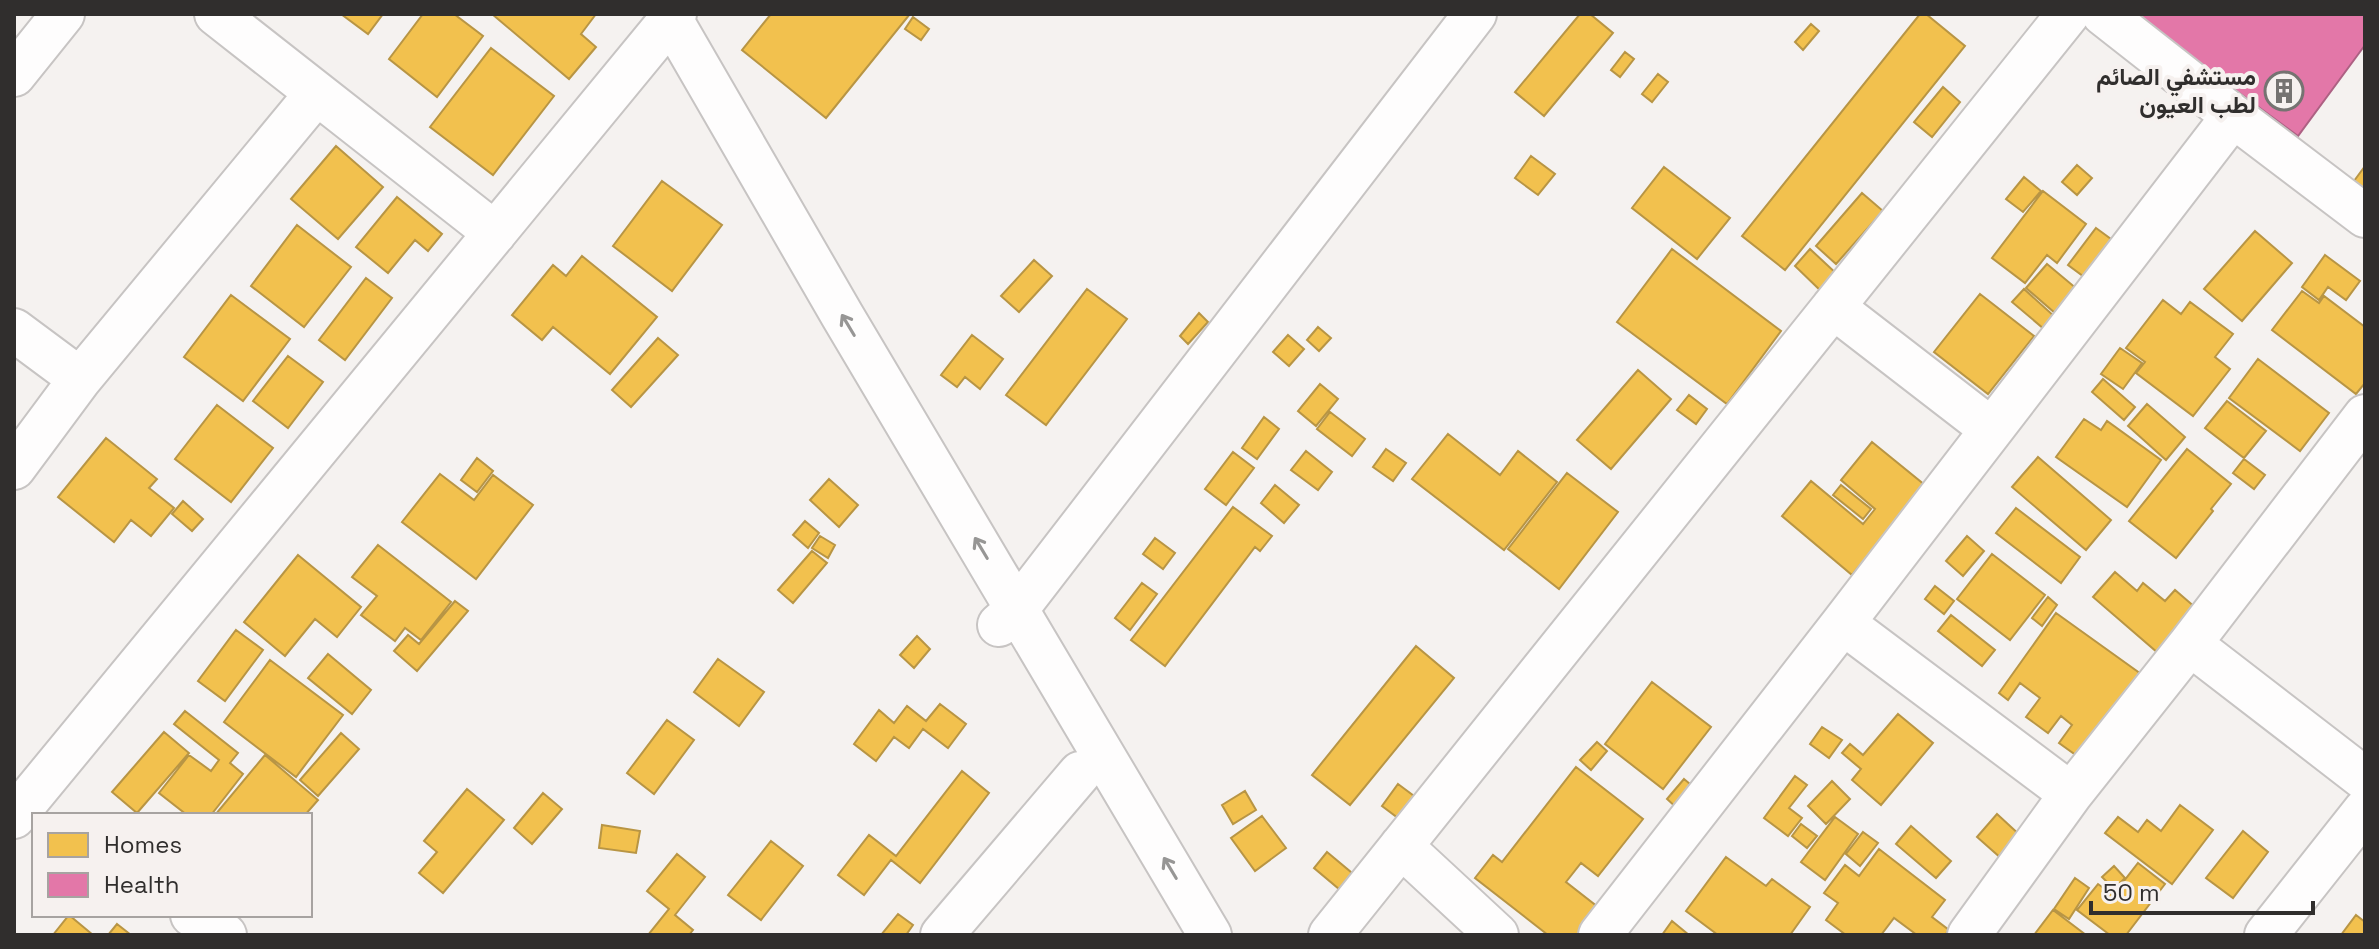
<svg xmlns="http://www.w3.org/2000/svg" width="2379" height="949" viewBox="0 0 2379 949" font-family="'Space Grotesk',Vazirmatn,sans-serif">
<style>
.homes{fill:#f2c14e;stroke:#b89544;stroke-width:2}
.health{fill:#e377a8;stroke:#ad6183;stroke-width:2}
.lines{fill:none;stroke-linecap:round;stroke-linejoin:round}
.minor-casing{stroke:#c7c4c3;stroke-width:46}
.minor{stroke:#fefdfd;stroke-width:42}
.oneway{stroke:#979695}
.labels{text-anchor:middle;stroke-width:8;stroke-linejoin:round;paint-order:stroke}
.poi-label{font-size:24px;font-weight:bold;fill:#302e2d;stroke:#f6f1ef;text-anchor:end}
</style>
<rect width="100%" height="100%" fill="#f5f2f0"/>
<path class="homes" d="M341,14H383L368,34Z
M423,14H454L483,36L437,97L389,59Z
M492,14H596L581,34L596,47L569,79Z
M771,14H910L826,118L742,50Z
M1580,14H1590L1613,33L1544,116L1515,92Z
M1920,14H1926L1965,46L1785,270L1742,236Z
M913,17L929,29L921,40L905,29Z
M1811,24L1819,31L1803,50L1795,42Z
M491,48L554,96L493,175L430,127Z
M1625,52L1634,59L1620,77L1611,70Z
M1658,74L1668,82L1652,102L1642,94Z
M1943,87L1960,102L1932,137L1914,122Z
M336,146L383,187L338,239L291,199Z
M1531,156L1555,174L1538,195L1515,178Z
M2077,165L2092,178L2077,195L2062,182Z
M2365,166V190L2354,181Z
M1664,167L1730,218L1697,259L1632,208Z
M2024,177L2041,191L2023,212L2006,199Z
M662,181L722,225L672,291L613,246Z
M2043,191L2086,224L2057,263L2047,255L2025,283L1992,258Z
M1862,193L1883,211L1836,264L1816,246Z
M397,197L442,234L428,251L415,240L388,273L356,247Z
M297,225L351,267L304,327L251,286Z
M2096,228L2115,242L2087,279L2068,265Z
M2255,231L2292,263L2242,321L2204,289Z
M1672,249L1781,331L1727,404L1617,322Z
M1810,249L1839,276L1823,293L1795,266Z
M2325,255L2360,281L2346,300L2328,287L2319,300L2302,287Z
M582,256L657,317L610,374L553,327L542,340L512,315L553,265L566,276Z
M1034,260L1052,276L1019,312L1001,296Z
M2047,264L2077,289L2055,313L2026,288Z
M366,278L392,298L345,360L319,340Z
M1087,289L1127,319L1046,425L1006,395Z
M2024,289L2055,317L2044,329L2012,302Z
M2302,291L2319,303L2324,296L2365,327V383L2356,394L2272,330Z
M1980,294L2034,336L1988,394L1934,352Z
M231,295L290,339L243,401L184,357Z
M2163,300L2181,314L2190,302L2233,334L2215,357L2230,369L2193,416L2136,373L2145,362L2126,348Z
M1199,313L1208,322L1188,344L1180,336Z
M1318,327L1331,338L1319,351L1307,340Z
M972,335L1003,359L980,389L965,377L957,387L941,375Z
M1288,335L1304,349L1289,366L1273,352Z
M658,338L678,355L631,407L612,390Z
M2120,348L2142,363L2123,389L2101,374Z
M288,356L323,382L288,428L253,401Z
M2258,359L2329,413L2300,451L2229,398Z
M1638,370L1671,399L1611,469L1577,440Z
M2103,379L2135,407L2124,420L2092,392Z
M1320,384L1338,399L1316,426L1298,411Z
M1689,395L1707,409L1696,424L1677,410Z
M2227,401L2266,431L2244,458L2205,428Z
M2147,404L2185,437L2166,460L2128,426Z
M217,405L273,448L231,502L175,459Z
M1330,412L1365,439L1352,456L1317,429Z
M1264,417L1279,429L1257,459L1242,448Z
M2084,419L2101,430L2107,421L2161,460L2127,507L2056,457Z
M1448,434L1500,475L1518,451L1557,482L1504,550L1412,479Z
M106,438L157,479L149,488L174,508L151,536L131,520L114,542L58,497Z
M1872,442L1926,486L1852,575L1782,516L1811,481L1863,524L1875,509L1841,480Z
M1386,449L1406,463L1393,481L1373,467Z
M2187,449L2231,484L2211,509L2213,511L2176,558L2129,521Z
M1306,451L1332,472L1318,490L1291,470Z
M1233,452L1254,468L1226,505L1205,489Z
M2038,457L2111,520L2086,550L2012,487Z
M477,458L493,471L477,492L461,480Z
M2244,459L2265,475L2254,489L2233,473Z
M1567,473L1618,512L1559,589L1508,549Z
M440,474L474,500L493,475L533,505L476,579L402,522Z
M829,479L858,505L839,527L810,500Z
M1275,485L1299,505L1284,523L1261,503Z
M1841,485L1871,509L1863,519L1833,495Z
M183,501L203,519L192,531L172,514Z
M1233,507L1272,536L1260,551L1255,547L1165,666L1131,640Z
M2016,508L2080,557L2061,583L1996,533Z
M805,521L819,533L808,548L793,535Z
M820,536L835,545L828,558L812,548Z
M1967,536L1984,551L1963,576L1946,561Z
M1155,538L1175,553L1163,569L1143,554Z
M378,545L451,602L421,640L405,628L395,641L361,615L377,596L352,577Z
M812,551L827,563L793,603L778,590Z
M1992,554L2045,595L2010,640L1957,599Z
M298,555L361,607L337,637L315,619L285,656L244,622Z
M2115,572L2137,591L2143,583L2165,601L2175,590L2196,608L2158,653L2093,597Z
M1142,583L1157,594L1130,630L1115,618Z
M1935,586L1954,601L1944,614L1925,599Z
M2048,597L2057,605L2042,626L2032,618Z
M455,601L468,611L417,671L394,651L408,635L419,644Z
M2056,613L2141,674L2080,758L2059,743L2072,725L2061,716L2048,733L2026,717L2040,698L2020,683L2008,700L1999,693Z
M1951,615L1995,650L1982,666L1938,631Z
M236,630L263,650L225,701L198,681Z
M917,636L930,649L914,668L900,655Z
M1416,646L1454,678L1350,805L1312,775Z
M328,654L371,690L352,714L308,678Z
M718,659L764,692L739,726L694,692Z
M270,660L343,715L296,777L224,722Z
M1652,682L1711,727L1663,789L1605,744Z
M940,704L966,724L948,748L923,729L909,748L894,737L876,761L854,744L879,710L894,723L907,706L926,721Z
M185,711L238,753L230,763L243,774L211,815H187L159,793L189,755L211,771L219,760L174,724Z
M1898,714L1933,743L1881,805L1852,780L1861,769L1842,753L1850,744L1863,755Z
M667,720L694,740L654,794L627,773Z
M1822,727L1842,740L1829,758L1810,744Z
M164,732L189,753L137,813L112,792Z
M341,733L359,749L318,796L300,780Z
M1597,742L1607,751L1591,770L1580,760Z
M265,755L318,800L305,815H215Z
M1576,767L1643,819L1598,876L1581,863L1566,882L1603,911L1584,935H1548L1475,878L1493,855L1502,862Z
M962,771L989,793L920,883L891,860L864,895L838,875L869,835L896,856Z
M1795,776L1807,785L1789,808L1802,818L1788,836L1764,818Z
M1684,779L1696,789L1678,809L1667,799Z
M1832,781L1850,799L1826,824L1808,806Z
M1398,784L1414,796L1398,818L1382,806Z
M467,789L504,820L443,893L419,873L437,852L424,841Z
M1245,791L1256,810L1233,824L1222,805Z
M543,793L562,809L532,844L514,828Z
M2180,805L2213,830L2172,884L2105,833L2118,817L2138,832L2147,820L2161,831Z
M1997,814L2022,837L2002,859L1977,837Z
M1262,816L1286,848L1255,871L1231,838Z
M1835,817L1858,834L1825,880L1801,862Z
M1801,824L1817,836L1807,848L1792,836Z
M602,825L640,831L636,853L599,848Z
M1911,826L1951,861L1936,878L1896,844Z
M2243,831L2268,852L2233,898L2206,878Z
M1863,832L1878,843L1860,866L1846,854Z
M771,841L803,866L761,920L728,895Z
M1879,849L1945,900L1932,917L1949,930L1945,935H1917L1894,918L1881,935H1846L1826,920L1838,903L1824,893L1845,865L1859,876Z
M1327,852L1352,873L1339,889L1314,868Z
M677,854L705,877L675,915L693,930L689,935H648L669,909L647,891Z
M1726,857L1766,886L1772,879L1810,907L1790,935H1718L1686,911Z
M2138,863L2165,884L2126,935H2110L2077,910L2098,884L2113,895Z
M2114,866L2125,878L2114,889L2102,877Z
M2075,878L2089,888L2069,919L2054,909Z
M2053,910L2086,935H2034Z
M898,914L913,925L906,935H881Z
M69,915L93,935H53Z
M2356,915L2365,922V935H2341Z
M1672,921L1689,935H1662Z
M117,924L131,935H108Z"/>
<path class="health" d="M2132,14H2365V45L2298,136Z"/>
<g class="lines">
<defs>
<path id="minor" d="M216,14L495,233
M668,14L842,315L1210,935
M2103,14L2233,116L2365,216
M14,75L63,14
M1833,307L1991,429
M14,330L80,379
M14,468L80,379L316,94
M1843,623L2071,794
M999,625L1017,609L1475,14
M2190,644L2365,779
M14,817L675,14
M1401,846L1497,935
M192,915L225,935
M942,935L1080,773
M1330,935L2068,14
M1600,935L1843,623L2233,116
M1969,935L2071,794L2190,644L2365,416
M2266,935L2365,810"/>
</defs>
<use href="#minor" class="minor-casing"/>
<use href="#minor" class="minor"/>
</g>
<defs><path id="oneway-shaft" d="M-6 0H5M1.5-3L5.5 0L1.5 3" fill="none" stroke-width="1.6" stroke-linecap="round" stroke-linejoin="round" transform="scale(2)"/></defs>
<g class="oneway">
<use href="#oneway-shaft" transform="translate(848 325) rotate(-121)"/>
<use href="#oneway-shaft" transform="translate(981 548) rotate(-121)"/>
<use href="#oneway-shaft" transform="translate(1170 868) rotate(-121)"/>
</g>
<defs>
<symbol id="building-ring" viewBox="-11 -11 22 22"><circle r="9.5" fill="#f6f1ef" stroke="#757371" stroke-width="1.5"/><path d="M-4-6H4V6H1V3H-1V6H-4ZM-2.5-4.3h1.7v1.8h-1.7ZM.8-4.3h1.7v1.8H.8ZM-2.5-1h1.7V.8h-1.7ZM.8-1h1.7V.8H.8Z" fill="#757371"/></symbol>
</defs>
<g fill-rule="evenodd">
<use href="#building-ring" x="2262" y="69" width="44" height="44"/>
</g>
<g class="labels">
<g class="poi-label">
<text x="2256" y="85">مستشفي الصائم<tspan x="2256" dy="28">لطب العيون</tspan></text>
</g>
</g>
<rect width="2379" height="949" fill="none" stroke="#302e2d" stroke-width="32"/>
<rect x="32" y="813" width="280" height="104" fill="#f6f1ef" stroke="#a7a3a1" stroke-width="2"/>
<rect x="48" y="833" width="40" height="24" fill="#f2c14e" stroke="#a7a3a1" stroke-width="2"/>
<text x="104" y="853" font-size="24" fill="#302e2d">Homes</text>
<rect x="48" y="873" width="40" height="24" fill="#e377a8" stroke="#a7a3a1" stroke-width="2"/>
<text x="104" y="893" font-size="24" fill="#302e2d">Health</text>
<path d="M2091 901v12h222v-12" fill="none" stroke="#302e2d" stroke-width="4"/>
<text x="2103" y="901" font-size="24" fill="#302e2d" stroke="#f6f1ef" stroke-width="6" paint-order="stroke">50 m</text>
</svg>
